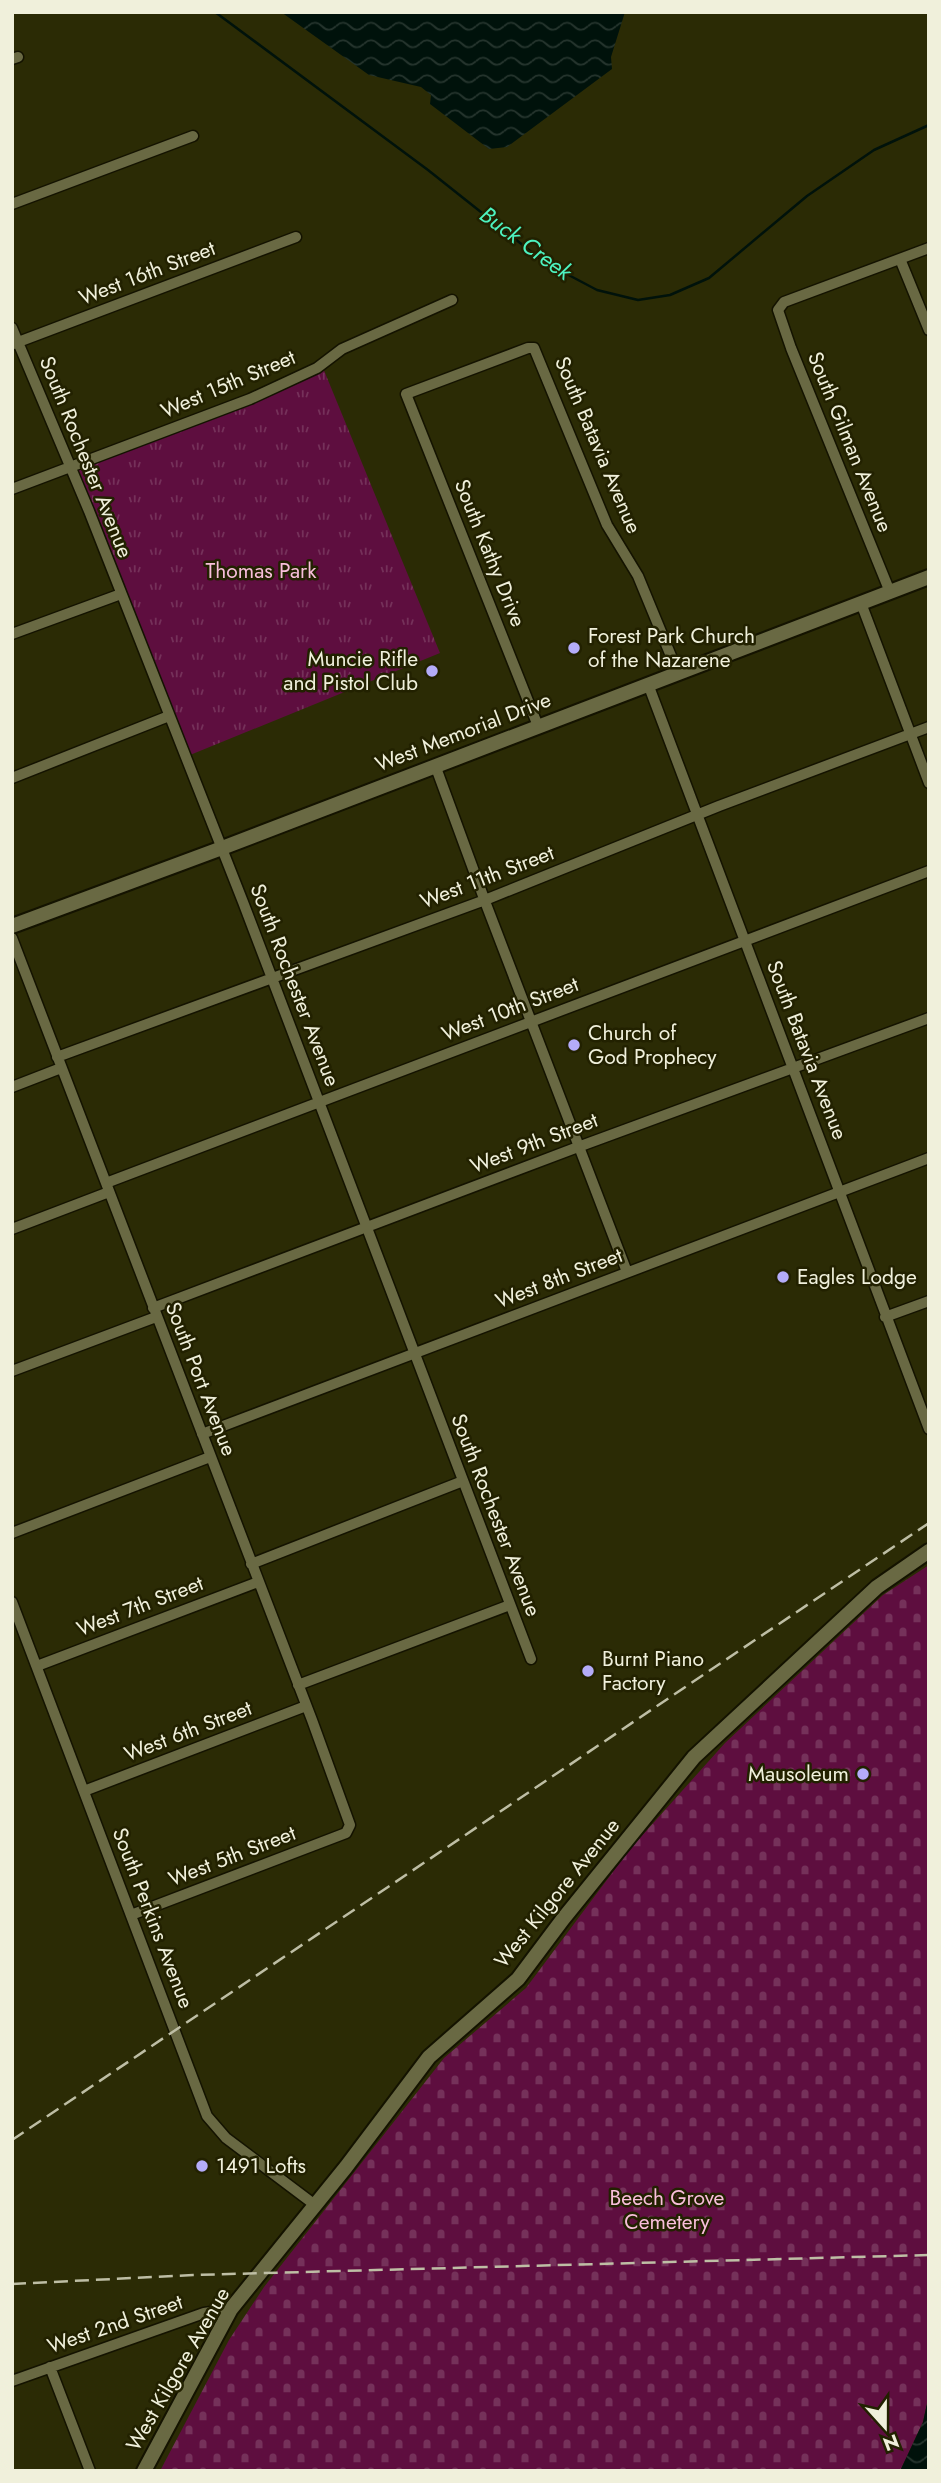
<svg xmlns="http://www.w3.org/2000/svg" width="941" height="2483" viewBox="0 0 941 2483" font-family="Jost,sans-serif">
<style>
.cemetery{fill:url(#cemetery-stones)}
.park{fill:url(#park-tufts)}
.water{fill:url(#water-waves)}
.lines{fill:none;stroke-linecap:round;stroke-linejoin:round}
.stream{stroke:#00120b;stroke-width:2.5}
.minor-casing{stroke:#141300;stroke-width:13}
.secondary-casing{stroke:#141300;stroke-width:18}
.minor{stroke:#696943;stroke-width:10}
.secondary{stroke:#696943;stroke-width:14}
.rail{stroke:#bebea5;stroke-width:2.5;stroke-dasharray:14 7;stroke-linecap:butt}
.poi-dot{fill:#b4acf9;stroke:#222100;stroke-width:2.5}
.labels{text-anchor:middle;stroke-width:5;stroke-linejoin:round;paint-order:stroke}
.street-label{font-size:21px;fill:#f0f0db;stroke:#222100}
.park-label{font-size:21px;fill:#f9bedb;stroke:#222100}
.poi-label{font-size:21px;fill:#f0f0db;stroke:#222100;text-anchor:start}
.water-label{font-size:23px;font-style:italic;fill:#4df3c0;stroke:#222100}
</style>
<defs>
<pattern id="cemetery-stones" width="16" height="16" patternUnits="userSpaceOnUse" patternTransform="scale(1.75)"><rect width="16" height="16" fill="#5e0e3f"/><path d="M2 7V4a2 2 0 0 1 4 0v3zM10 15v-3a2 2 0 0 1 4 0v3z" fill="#75315a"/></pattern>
<pattern id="park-tufts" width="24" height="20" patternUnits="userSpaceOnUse" patternTransform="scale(1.75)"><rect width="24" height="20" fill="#5e0e3f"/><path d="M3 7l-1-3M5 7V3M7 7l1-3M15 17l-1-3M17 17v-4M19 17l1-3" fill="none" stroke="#75315a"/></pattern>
<pattern id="water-waves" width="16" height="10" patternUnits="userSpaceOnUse" patternTransform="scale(1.75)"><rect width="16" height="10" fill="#00120b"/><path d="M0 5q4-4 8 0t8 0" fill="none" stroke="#26352e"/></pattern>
</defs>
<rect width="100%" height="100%" fill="#2b2b05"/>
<path class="cemetery" d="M929,1565V2394L923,2422L900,2471H160L229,2340L264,2287L444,2058L526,1988L630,1849L725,1743L883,1595Z"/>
<path class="park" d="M323,368L440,653L190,755L76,469L243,407L278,392Z"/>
<path class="water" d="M281,12H625L611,57L612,69L507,147L489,149L430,104L431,95L421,87L369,75Z
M929,2394V2471H900L923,2422Z"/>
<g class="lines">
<path class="stream" d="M215,12L428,170L544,262L597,290L638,300L670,295L709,278L807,196L874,150L929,125"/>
<defs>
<path id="minor" d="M12,59L18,57
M12,204L193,136
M900,259L929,330
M12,328L89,511L243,902L531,1659
M13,344L296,237
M12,489L250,399L317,368L342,349L452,300
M890,592L791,348L778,310L784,302L929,248
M861,603L929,783
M12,634L121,594
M648,684L929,1429
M538,726L406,394L528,348H534L607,525L638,576L678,673
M435,765L486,904L627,1272
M12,778L169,716
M12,938L312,1720L350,1825L346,1833L131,1915
M57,1057L485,900L719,806L929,727
M12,1087L61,1068
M106,1183L929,871
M12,1229L109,1192
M153,1308L578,1147L929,1018
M885,1317L929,1301
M12,1371L156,1317
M202,1434L929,1158
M12,1533L210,1457
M251,1564L463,1481
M12,1602L207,2116L226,2138L315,2205
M37,1666L258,1582
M298,1685L510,1605
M84,1791L306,1706
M50,2367L90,2471
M12,2381L204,2313L231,2309"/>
<path id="secondary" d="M12,926L222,848L929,577
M144,2471L231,2309L346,2167L429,2057L518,1979L563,1919L694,1757L877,1587L929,1551"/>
</defs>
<use href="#minor" class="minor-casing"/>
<use href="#secondary" class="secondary-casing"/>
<use href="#minor" class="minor"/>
<use href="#secondary" class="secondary"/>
<path class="rail" d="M12,2140L929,1523
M12,2284L193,2275L929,2255"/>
</g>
<g class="poi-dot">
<circle cx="574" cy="648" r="7"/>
<circle cx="432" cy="671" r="7"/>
<circle cx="574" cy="1045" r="7"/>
<circle cx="783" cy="1277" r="7"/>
<circle cx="588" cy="1671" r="7"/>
<circle cx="863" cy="1774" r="7"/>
<circle cx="202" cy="2166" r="7"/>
</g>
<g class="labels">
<g class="street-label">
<text transform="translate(147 273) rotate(-21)" y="7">West 16th Street</text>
<text transform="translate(228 384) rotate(-23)" y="7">West 15th Street</text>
<text transform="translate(850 442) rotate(68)" y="7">South Gilman Avenue</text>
<text transform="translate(598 445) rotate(67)" y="7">South Batavia Avenue</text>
<text transform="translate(86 457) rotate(68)" y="7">South Rochester Avenue</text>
<text transform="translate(490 553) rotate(68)" y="7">South Kathy Drive</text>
<text transform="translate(463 732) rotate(-21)" y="7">West Memorial Drive</text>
<text transform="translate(487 877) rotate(-21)" y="7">West 11th Street</text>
<text transform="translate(295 985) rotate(69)" y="7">South Rochester Avenue</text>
<text transform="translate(510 1009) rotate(-21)" y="7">West 10th Street</text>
<text transform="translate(807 1050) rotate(69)" y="7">South Batavia Avenue</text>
<text transform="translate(534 1143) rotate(-21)" y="7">West 9th Street</text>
<text transform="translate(559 1278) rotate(-21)" y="7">West 8th Street</text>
<text transform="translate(201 1379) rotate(69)" y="7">South Port Avenue</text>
<text transform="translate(496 1515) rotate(69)" y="7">South Rochester Avenue</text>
<text transform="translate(140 1606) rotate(-21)" y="7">West 7th Street</text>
<text transform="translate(188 1731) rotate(-21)" y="7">West 6th Street</text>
<text transform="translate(232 1856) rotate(-21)" y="7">West 5th Street</text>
<text transform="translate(557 1893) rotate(-51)" y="7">West Kilgore Avenue</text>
<text transform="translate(153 1918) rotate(69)" y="7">South Perkins Avenue</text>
<text transform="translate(115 2324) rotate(-19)" y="7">West 2nd Street</text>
<text transform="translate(178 2369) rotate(-60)" y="7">West Kilgore Avenue</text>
</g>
<g class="park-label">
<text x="261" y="578">Thomas Park</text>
<text x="667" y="2205">Beech Grove<tspan x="667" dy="24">Cemetery</tspan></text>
</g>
<g class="poi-label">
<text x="588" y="643">Forest Park Church<tspan x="588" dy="24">of the Nazarene</tspan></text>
<text x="418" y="666" text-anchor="end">Muncie Rifle<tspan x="418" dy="24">and Pistol Club</tspan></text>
<text x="588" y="1040">Church of<tspan x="588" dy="24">God Prophecy</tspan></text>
<text x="797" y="1284">Eagles Lodge</text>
<text x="602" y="1666">Burnt Piano<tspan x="602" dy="24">Factory</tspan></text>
<text x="849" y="1781" text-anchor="end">Mausoleum</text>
<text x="216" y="2173">1491 Lofts</text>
</g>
<g class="water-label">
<text transform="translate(526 243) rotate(36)" y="8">Buck Creek</text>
</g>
</g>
<rect width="941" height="2483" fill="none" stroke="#f0f0db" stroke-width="28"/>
<g transform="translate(885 2427) rotate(159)" stroke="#222100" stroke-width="5" paint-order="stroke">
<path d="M0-5L12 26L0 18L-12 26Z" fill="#f0f0db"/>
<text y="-10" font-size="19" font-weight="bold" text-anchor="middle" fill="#f0f0db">N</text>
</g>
</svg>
